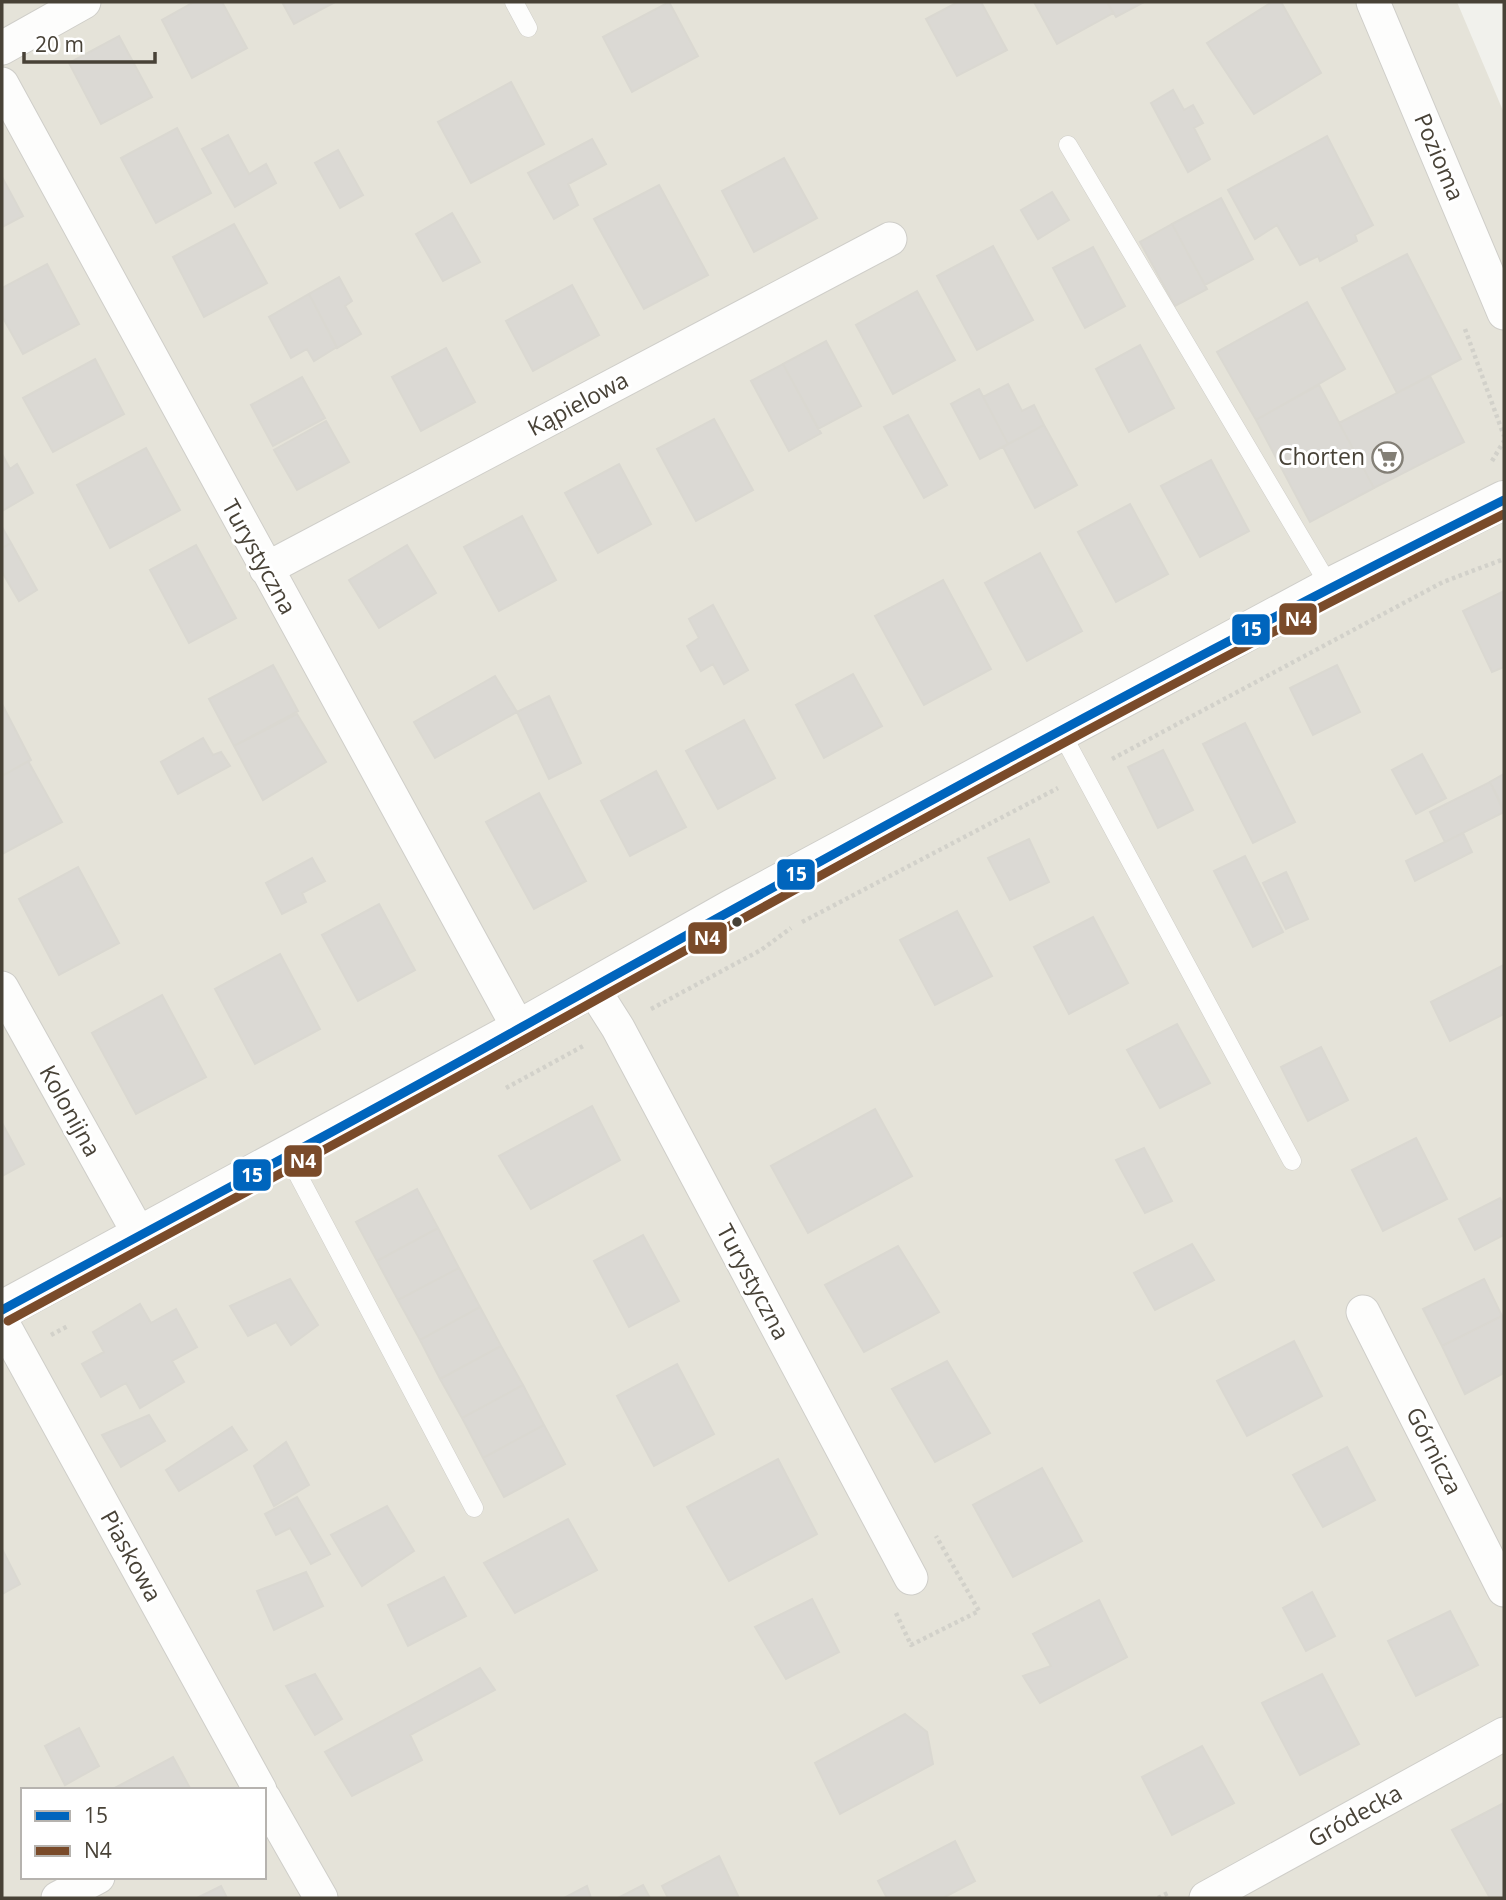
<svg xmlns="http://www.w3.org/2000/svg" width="1506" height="1900" viewBox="0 0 1506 1900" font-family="'Open Sans',sans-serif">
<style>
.residential{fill:#e5e3d9;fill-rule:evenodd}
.building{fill:#dbd9d4;stroke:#dad8d1;stroke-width:2}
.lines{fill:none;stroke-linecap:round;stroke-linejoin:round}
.service-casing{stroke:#cfcec9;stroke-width:19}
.minor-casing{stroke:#cfcec9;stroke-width:35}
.tertiary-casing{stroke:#cfcec9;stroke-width:40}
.path{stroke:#d2d1ca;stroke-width:4.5;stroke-dasharray:3.5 3.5;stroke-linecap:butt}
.service{stroke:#fdfdfc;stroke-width:18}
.minor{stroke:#fdfdfc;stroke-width:33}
.tertiary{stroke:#fdfdfc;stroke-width:38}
.bus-1-casing{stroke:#fff;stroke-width:14}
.bus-2-casing{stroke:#fff;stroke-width:14}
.bus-1{stroke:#0065bd;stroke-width:9}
.bus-2{stroke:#7a4b2a;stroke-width:9}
.bus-dot{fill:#484237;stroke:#fff;stroke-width:2.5}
.labels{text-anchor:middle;stroke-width:6;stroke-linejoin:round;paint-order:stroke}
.street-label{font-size:23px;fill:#484237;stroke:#fff}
.poi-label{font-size:23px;fill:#484237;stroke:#fff;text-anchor:end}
.line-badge{stroke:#fff;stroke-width:2.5}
.badge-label{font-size:19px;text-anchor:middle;font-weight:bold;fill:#fff}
</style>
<rect width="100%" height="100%" fill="#f1f1ec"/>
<path class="residential" d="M2,2H1457L1504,113V1898H2ZM23,1790H264V1877H23Z"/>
<path class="building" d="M194,2H222L247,48L192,78L162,20Z
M282,2H335L294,24Z
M669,2L698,56L632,92L603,37Z
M958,2H981L1007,50L957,76L926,19Z
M1034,2H1107L1113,13L1057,44Z
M1107,2H1144L1116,17Z
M1272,2H1281L1321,73L1254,114L1207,43Z
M119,36L152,97L101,124L69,63Z
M511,82L544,144L471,183L438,122Z
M1173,90L1184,110L1193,105L1203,123L1194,128L1210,159L1188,172L1151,103Z
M177,128L211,193L156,223L121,158Z
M228,135L249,174L266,164L276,183L235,207L202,149Z
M1327,136L1373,225L1355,235L1357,241L1320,261L1318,256L1300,265L1277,225L1255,239L1228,190Z
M592,139L606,164L568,184L578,205L554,219L528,173Z
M338,150L363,195L340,208L315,163Z
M784,158L817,218L754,252L722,191Z
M2,177L23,216L2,227Z
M659,185L708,275L644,309L594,219Z
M1052,192L1069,220L1038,239L1021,210Z
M1221,198L1253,259L1205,285L1172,224Z
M452,213L480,262L443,281L416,234Z
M234,224L267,283L204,317L173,257Z
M1172,224L1207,289L1175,306L1140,242Z
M993,246L1033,320L977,350L937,276Z
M1093,247L1125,306L1085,328L1053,268Z
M1407,254L1461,359L1397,393L1342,288Z
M47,264L79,324L23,354L2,316V288Z
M339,277L352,301L345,306L361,334L337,348L309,294Z
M572,285L599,335L533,371L506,321Z
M917,291L955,360L893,394L856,325Z
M309,294L337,347L314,361L307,349L291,358L269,317Z
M1307,302L1345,369L1256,420L1217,352Z
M826,341L861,406L818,429L783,364Z
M1140,345L1174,408L1129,432L1096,369Z
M446,348L475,402L421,431L392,377Z
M95,359L124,414L53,452L23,398Z
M783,364L821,433L789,451L751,381Z
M1430,376L1464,442L1374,488L1339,423Z
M302,377L325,418L273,446L251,405Z
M1008,384L1022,411L1034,405L1044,425L1008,444L983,397Z
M1319,385L1374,488L1310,522L1256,420Z
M979,389L1008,444L980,459L951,404Z
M908,415L947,485L924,498L884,427Z
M714,419L753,490L696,521L657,449Z
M326,421L349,462L297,490L274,450Z
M1044,425L1077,485L1035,508L1003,447Z
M146,448L180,510L110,548L77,485Z
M2,454L10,469L17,464L33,493L2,511Z
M1211,460L1249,531L1200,557L1161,486Z
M619,464L651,524L598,553L565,493Z
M1130,504L1168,574L1116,602L1078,532Z
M522,516L556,580L499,611L464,547Z
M2,527L11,543L2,548Z
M11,543L37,590L19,601L2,572V548Z
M196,545L236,618L189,643L150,570Z
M407,545L436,593L379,628L349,580Z
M1040,553L1082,631L1027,661L985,583Z
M943,580L991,669L924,705L875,616Z
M1504,591V667L1492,672L1463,611Z
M713,605L748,670L724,684L713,664L701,671L687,646L699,638L689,619Z
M273,665L298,711L234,746L209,699Z
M1337,665L1360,712L1313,735L1290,688Z
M853,674L882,726L824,758L796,705Z
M495,676L517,712L435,758L414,722Z
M549,696L581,763L549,779L517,712Z
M2,704L31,760L2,776Z
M297,714L326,762L263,800L234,746Z
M744,720L775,778L718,809L686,751Z
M1245,723L1295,822L1253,843L1203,744Z
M203,738L213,755L221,752L230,766L178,794L161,762Z
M1163,750L1193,810L1158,828L1128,767Z
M1422,754L1446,798L1416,814L1392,770Z
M28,761L62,822L2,854V776Z
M656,771L686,827L630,856L601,801Z
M1504,774V809L1490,782Z
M1490,782L1504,812L1445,842L1430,812Z
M539,793L586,881L534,909L486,822Z
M1463,833L1472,852L1415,881L1406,861Z
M1029,839L1049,882L1010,900L988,858Z
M1245,856L1283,932L1253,947L1214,871Z
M312,858L325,881L302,893L306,902L282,914L266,883Z
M78,867L119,943L59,975L19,899Z
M1286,872L1308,919L1286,929L1263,883Z
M379,904L415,970L358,1001L322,935Z
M957,911L992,976L935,1005L900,940Z
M1093,917L1128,983L1069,1014L1034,947Z
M280,954L320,1029L255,1064L215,989Z
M1504,965V1014L1450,1041L1431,1002Z
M162,995L206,1077L136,1114L92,1033Z
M1177,1024L1210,1083L1160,1108L1127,1050Z
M1321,1047L1348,1100L1308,1121L1281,1067Z
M592,1106L620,1160L531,1209L499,1156Z
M875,1109L912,1176L808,1233L771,1166Z
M2,1123L24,1164L2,1176Z
M1416,1138L1447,1199L1383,1231L1352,1170Z
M1144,1148L1172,1201L1145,1213L1116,1160Z
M417,1189L438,1228L377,1261L356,1222Z
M1500,1198L1504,1206V1235L1475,1250L1459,1219Z
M438,1228L459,1268L398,1300L377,1261Z
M643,1235L679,1301L629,1327L594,1261Z
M1192,1244L1214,1280L1155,1310L1134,1273Z
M898,1246L939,1312L864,1352L825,1285Z
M459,1268L480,1307L420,1340L398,1300Z
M290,1279L318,1325L291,1345L276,1322L248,1336L230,1306Z
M1484,1279L1502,1316L1442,1346L1423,1309Z
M140,1304L151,1323L176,1309L197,1347L172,1361L184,1382L140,1408L126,1383L101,1397L82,1364L104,1352L93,1332Z
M480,1307L501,1346L440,1379L420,1340Z
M1502,1316L1504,1373L1465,1394L1442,1346Z
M1294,1341L1322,1396L1247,1436L1217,1381Z
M501,1346L523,1385L462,1418L440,1379Z
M947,1361L990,1433L935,1462L892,1389Z
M677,1364L714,1434L654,1466L617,1396Z
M523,1385L544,1425L483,1458L462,1418Z
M149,1415L165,1441L121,1467L102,1435Z
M544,1425L565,1464L504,1497L483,1458Z
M232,1427L247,1450L179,1491L166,1470Z
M286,1442L309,1485L274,1506L254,1466Z
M1347,1447L1375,1500L1323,1527L1293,1475Z
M778,1459L817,1534L729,1581L687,1507Z
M1042,1468L1082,1541L1013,1577L973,1505Z
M297,1497L330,1554L311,1564L290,1528L276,1535L265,1514Z
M387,1506L414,1551L362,1586L331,1535Z
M568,1519L597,1570L515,1613L484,1563Z
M2,1549L20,1584L2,1594Z
M306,1572L323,1606L274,1630L257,1591Z
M444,1577L466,1616L408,1646L388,1605Z
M1312,1592L1335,1636L1306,1651L1283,1608Z
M812,1599L839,1652L786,1679L755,1627Z
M1099,1600L1127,1657L1040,1703L1023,1676L1051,1666L1033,1634Z
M1450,1611L1478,1665L1416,1696L1388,1641Z
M480,1668L495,1690L410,1735L422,1760L352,1796L325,1752Z
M315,1674L342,1719L315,1735L286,1686Z
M1322,1674L1359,1744L1300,1775L1262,1703Z
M905,1714L927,1732L933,1764L840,1814L815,1763Z
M79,1728L99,1766L65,1785L45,1746Z
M1202,1746L1234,1803L1172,1835L1142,1777Z
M173,1757L191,1790H111Z
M1504,1803V1898H1490L1452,1830Z
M955,1841L975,1881L943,1898H887L878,1881Z
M719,1856L739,1898H668L662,1886Z
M643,1885L650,1898H618Z
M221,1886L227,1898H197Z
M587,1886L591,1898H564Z"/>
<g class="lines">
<defs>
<path id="service" d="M514,2L528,28
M1068,145L1330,587
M1062,734L1292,1161
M287,1154L474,1508"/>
<path id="minor" d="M1373,2L1504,313
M2,48L84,2
M2,84L519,1029
M266,569L890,239
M592,987L618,1028L911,1578
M2,988L139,1234
M1363,1312L1504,1590
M2,1322L260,1790
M264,1798L321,1898
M58,1898L98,1877
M1206,1898L1504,1734"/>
<path id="tertiary" d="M2,1310L519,1029L733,908L1330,587L1504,500"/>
</defs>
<use href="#service" class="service-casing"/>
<use href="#minor" class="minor-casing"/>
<use href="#tertiary" class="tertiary-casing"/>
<path class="path" d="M1465,329L1504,436
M1492,461L1504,441
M1112,759L1443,582L1504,559
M802,922L1058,788
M651,1009L761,950L791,928
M506,1088L585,1045
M51,1335L68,1326
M896,1613L911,1645L979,1611L936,1536
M1158,1898L1168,1893"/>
<use href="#service" class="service"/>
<use href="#minor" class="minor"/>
<use href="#tertiary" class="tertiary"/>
<defs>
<path id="bus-1" d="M2,1310C175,1216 350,1124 522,1027C846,846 1172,666 1504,500"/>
<path id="bus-2" d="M8,1321C180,1227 354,1135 526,1039C849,859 1173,679 1504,514"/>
</defs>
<use href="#bus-1" class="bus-1-casing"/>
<use href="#bus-2" class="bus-2-casing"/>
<use href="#bus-1" class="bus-1"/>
<use href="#bus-2" class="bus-2"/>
</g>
<defs>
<symbol id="supermarket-ring" viewBox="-11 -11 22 22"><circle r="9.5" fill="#fff" stroke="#837f76" stroke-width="1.5"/><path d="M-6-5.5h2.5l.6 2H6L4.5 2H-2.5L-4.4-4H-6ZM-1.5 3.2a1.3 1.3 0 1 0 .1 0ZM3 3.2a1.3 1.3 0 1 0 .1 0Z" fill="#837f76"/></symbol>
</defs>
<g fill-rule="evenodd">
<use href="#supermarket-ring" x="1370" y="440" width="35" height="35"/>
</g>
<circle class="bus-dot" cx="737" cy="922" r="6"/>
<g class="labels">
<g class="street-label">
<text transform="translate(1439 157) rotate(67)" y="8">Pozioma</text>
<text transform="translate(578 404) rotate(-28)" y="8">Kąpielowa</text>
<text transform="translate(259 557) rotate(61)" y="8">Turystyczna</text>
<text transform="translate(70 1111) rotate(61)" y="8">Kolonijna</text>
<text transform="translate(753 1282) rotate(62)" y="8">Turystyczna</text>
<text transform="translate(1434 1451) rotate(63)" y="8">Górnicza</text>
<text transform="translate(131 1556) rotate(61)" y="8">Piaskowa</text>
<text transform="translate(1355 1816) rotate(-29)" y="8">Gródecka</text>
</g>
<g class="poi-label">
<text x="1365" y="465">Chorten</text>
</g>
</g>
<g class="line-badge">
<rect x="1278" y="602" width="40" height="34" rx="7" fill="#7a4b2a"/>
<rect x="1231" y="613" width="40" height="33" rx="7" fill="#0065bd"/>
<rect x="776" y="858" width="40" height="33" rx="7" fill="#0065bd"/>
<rect x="687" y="921" width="41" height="34" rx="7" fill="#7a4b2a"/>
<rect x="283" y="1144" width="40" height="34" rx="7" fill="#7a4b2a"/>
<rect x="232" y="1158" width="40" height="34" rx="7" fill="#0065bd"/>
</g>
<g class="badge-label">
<text x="1298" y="626">N4</text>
<text x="1251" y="636">15</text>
<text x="796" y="881">15</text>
<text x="707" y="945">N4</text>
<text x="303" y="1168">N4</text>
<text x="252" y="1182">15</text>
</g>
<rect width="1506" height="1900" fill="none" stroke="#484237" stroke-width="7"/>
<rect x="21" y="1788" width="245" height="91" fill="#ffffff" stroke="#b6b3af" stroke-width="2"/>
<rect x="35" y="1811" width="35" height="10" fill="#0065bd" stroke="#b6b3af" stroke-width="2"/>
<text x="84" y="1823" font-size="21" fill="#484237">15</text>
<rect x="35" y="1846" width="35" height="10" fill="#7a4b2a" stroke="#b6b3af" stroke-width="2"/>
<text x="84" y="1858" font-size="21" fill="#484237">N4</text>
<path d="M24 52v10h131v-10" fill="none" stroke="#484237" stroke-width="3.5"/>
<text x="35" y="52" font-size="21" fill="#484237" stroke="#ffffff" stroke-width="5" paint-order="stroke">20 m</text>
</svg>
